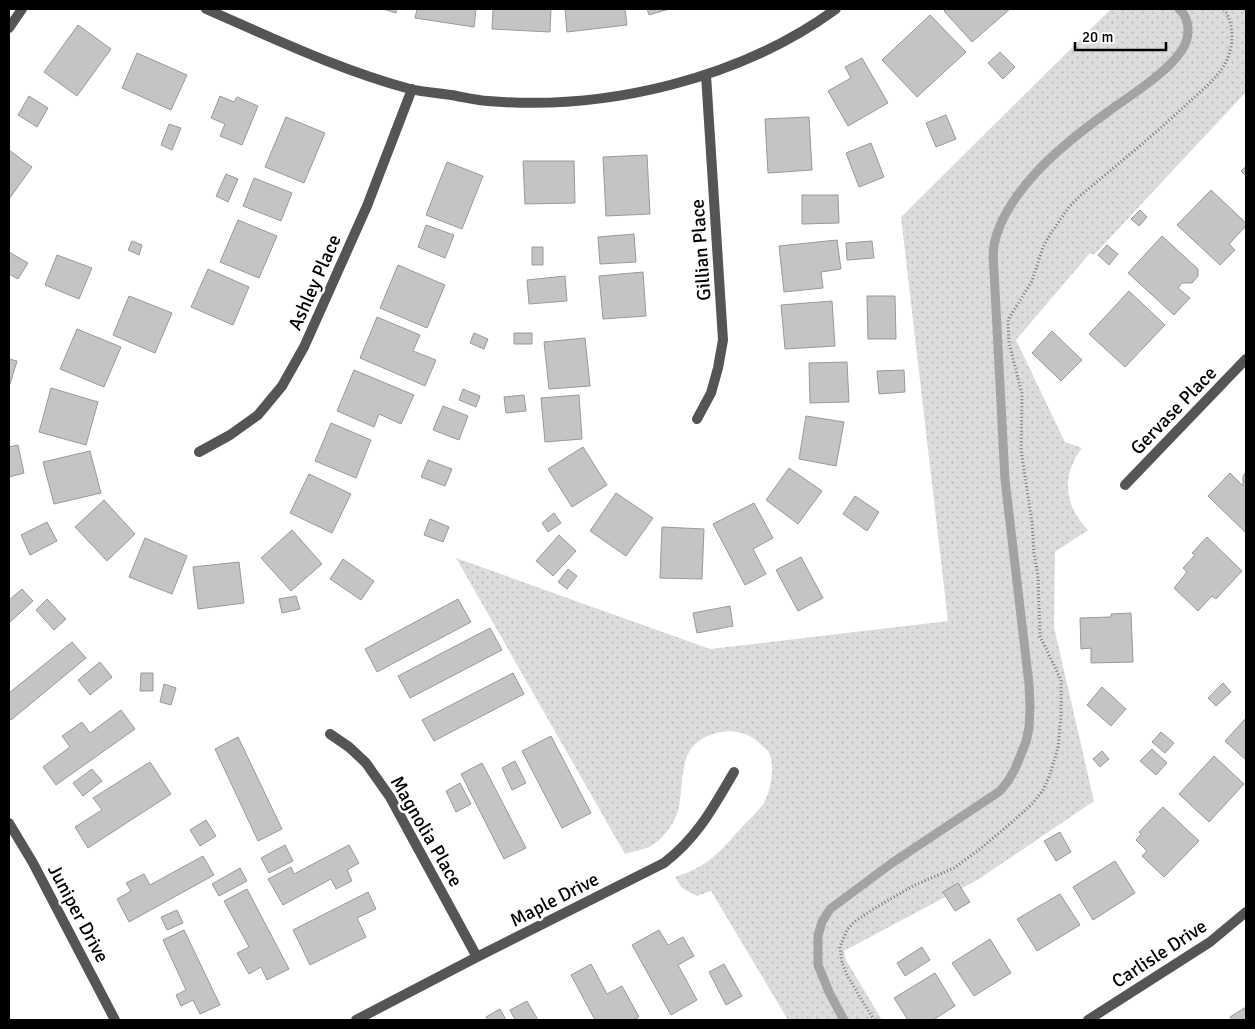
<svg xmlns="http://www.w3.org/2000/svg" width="1255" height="1029" viewBox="0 0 1255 1029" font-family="Signika,sans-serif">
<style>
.grass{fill:url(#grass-dots)}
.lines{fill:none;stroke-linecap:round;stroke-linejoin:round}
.stream{stroke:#a3a3a3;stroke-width:9}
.building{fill:#c4c4c4;stroke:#999}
.path{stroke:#777;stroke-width:3;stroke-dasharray:1 2.5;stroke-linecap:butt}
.minor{stroke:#555;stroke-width:10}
.labels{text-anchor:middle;stroke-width:5;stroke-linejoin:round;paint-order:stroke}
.street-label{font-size:19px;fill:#000;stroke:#fff}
</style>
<defs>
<pattern id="grass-dots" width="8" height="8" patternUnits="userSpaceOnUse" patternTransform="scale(1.25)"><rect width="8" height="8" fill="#dcdcdc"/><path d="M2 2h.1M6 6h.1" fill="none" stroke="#bbb" stroke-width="1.8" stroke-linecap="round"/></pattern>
</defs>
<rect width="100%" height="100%" fill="#fff"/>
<path class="grass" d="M1111,9H1246V92L1094,255L1090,253L1016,340L1065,442L1082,448C1061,476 1064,505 1088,530L1055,552L1054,627L1094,801L979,879L844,951L846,960L882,1020H788L711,891L697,896L682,888L675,877C707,867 719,853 741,828C748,820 758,812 764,803C771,790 776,764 768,751C765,748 760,744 757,741C747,732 730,729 717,733C677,743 685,775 679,807C676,822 664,838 651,846C644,850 633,851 625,854L456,558L710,649L948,621L901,217Z"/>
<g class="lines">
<path class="stream" d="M844,1020L829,992L818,965V936L822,922L830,909L892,863L1000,791L1008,781L1015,769L1026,742L1029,728L1030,707L1029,684L1005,480L994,271C993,262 993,253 994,245C999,220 1017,194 1033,176C1053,153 1084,129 1109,111C1131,95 1167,73 1182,50C1190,38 1191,19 1179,9"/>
</g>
<path class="building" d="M383,9H397L396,13Z
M417,9H476L474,27L415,18Z
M493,9H551L550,32L492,29Z
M565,9H625L627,25L567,32Z
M647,9H669L649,15Z
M946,9H1010L972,42L944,11Z
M930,15L966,52L917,97L882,60Z
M78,25L111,49L77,96L44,72Z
M1000,52L1015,67L1003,79L988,63Z
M137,53L187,75L171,110L122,88Z
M862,58L888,103L848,126L828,91L851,78L845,67Z
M29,96L48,108L37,127L18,115Z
M220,96L234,102L237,97L258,106L242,145L220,136L225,124L211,118Z
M946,115L956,139L936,147L926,123Z
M286,117L325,133L304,183L265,167Z
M809,117L812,170L768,173L765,119Z
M169,124L181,128L172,150L161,145Z
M871,143L884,177L859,187L846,153Z
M9,150L32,167L9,199Z
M647,155L650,214L606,216L603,157Z
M523,161H574L575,203L525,204Z
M447,162L483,176L462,229L426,215Z
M1246,166V176L1241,171Z
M226,174L238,179L228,202L216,196Z
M254,178L292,193L281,221L243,206Z
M1211,190L1246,223V226L1229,244L1235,250L1220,265L1177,225Z
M802,195H838L839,223L802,224Z
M1140,210L1147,217L1139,226L1131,219Z
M238,220L277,236L259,278L220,262Z
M426,225L454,235L445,258L418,247Z
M634,234L636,262L600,264L598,237Z
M1162,236L1198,269V276L1192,283H1182L1178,288L1190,298L1174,315L1128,273Z
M837,240L841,269L821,272L823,288L784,292L779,246Z
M132,241L142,245L139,255L128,250Z
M872,241L874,258L847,260L846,243Z
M1107,245L1118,254L1109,265L1098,255Z
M532,247H543V265H532Z
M9,252L28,263L18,279L9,274Z
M57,255L92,268L79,299L45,285Z
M398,265L445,285L427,328L380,308Z
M208,269L249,287L233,325L191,307Z
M643,272L646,316L603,319L599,276Z
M565,276L567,301L529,304L527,280Z
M1129,291L1165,325L1125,367L1089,334Z
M129,296L172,313L155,353L113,335Z
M867,296H895L896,339H868Z
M832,301L835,346L785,349L781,305Z
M377,317L420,335L413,351L436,360L425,386L360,358Z
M77,329L121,347L104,387L60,369Z
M1052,331L1082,360L1061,381L1032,353Z
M474,333L488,339L484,349L470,343Z
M514,333H532V344H514Z
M585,338L590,386L549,389L544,342Z
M9,359L17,361L10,384H9Z
M847,362L849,402L810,403L809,363Z
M354,370L414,395L401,424L379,414L374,427L337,411Z
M904,370L905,392L879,394L877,371Z
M51,388L98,402L86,445L39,432Z
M463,389L480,396L476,407L459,400Z
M524,395L526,411L506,413L504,397Z
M579,395L582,439L545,442L541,398Z
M443,406L468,416L459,440L433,430Z
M806,416L844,422L836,466L799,459Z
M331,423L371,440L356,478L315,461Z
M18,445L24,473L9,477V447Z
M583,447L607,485L572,507L548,469Z
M90,451L101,493L54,504L43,462Z
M428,460L452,469L445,486L421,477Z
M789,468L822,491L798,524L766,500Z
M1246,472V533L1208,496L1230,473L1243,486V476Z
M309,474L351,494L332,533L290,513Z
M616,493L653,518L626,556L590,531Z
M855,496L879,512L867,531L843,514Z
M104,500L135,534L107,561L75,527Z
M754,503L773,538L753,549L766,574L745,585L713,524Z
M554,513L561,523L548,532L542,523Z
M430,519L449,527L443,542L424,535Z
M47,522L57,541L30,555L21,535Z
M662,527L704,529L702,579L660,578Z
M292,530L322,564L291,591L261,558Z
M559,535L576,551L553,576L536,561Z
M1207,537L1242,571L1216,599L1212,596L1198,611L1174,588L1187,572L1183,568L1195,555L1192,553Z
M145,538L187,556L172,594L129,577Z
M801,557L823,598L798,611L776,570Z
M343,559L374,581L361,600L330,579Z
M239,562L244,603L198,609L193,567Z
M568,569L577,576L567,589L558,582Z
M22,589L33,601L9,623V600Z
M296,596L300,609L282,613L279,599Z
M47,599L66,619L54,630L36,610Z
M458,599L471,622L377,672L365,649Z
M730,606L733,626L697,633L693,613Z
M1131,613L1133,662L1091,663V648L1081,649L1080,618L1111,617V614Z
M490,628L502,650L410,698L398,676Z
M72,642L86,658L11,720L9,717V693Z
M100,662L112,677L90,695L78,680Z
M141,673H153V691H140Z
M513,673L524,694L434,741L422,720Z
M1223,683L1231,692L1216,706L1208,698Z
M164,684L176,688L171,705L160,702Z
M1102,687L1126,709L1111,726L1087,705Z
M121,710L135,729L56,785L43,767L70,747L62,736L82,722L90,733Z
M1246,718V760L1225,741Z
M1161,732L1174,743L1165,753L1152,742Z
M551,736L591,813L562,828L522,751Z
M238,737L282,829L258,841L215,749Z
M1152,749L1167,763L1156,775L1140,761Z
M1102,751L1109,759L1100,767L1093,759Z
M1214,756L1244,784L1209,822L1179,794Z
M515,761L526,783L512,790L502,768Z
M150,762L171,794L88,848L75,827L102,810L93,798Z
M482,763L526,848L504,859L461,774Z
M92,769L102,781L83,796L73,783Z
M460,783L471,804L456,812L446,791Z
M1163,807L1199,841L1164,877L1142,856L1147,851L1136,840L1141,834L1139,832Z
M206,820L216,836L200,846L190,830Z
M1060,832L1071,852L1056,861L1044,841Z
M285,845L293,861L269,873L261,858Z
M349,845L359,863L347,870L352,881L336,889L331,879L283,905L268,879L291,867L294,874Z
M203,856L214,875L129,922L117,899L131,891L126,883L144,874L150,885Z
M1115,861L1135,893L1093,920L1073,887Z
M240,868L247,881L219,896L212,884Z
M958,883L970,902L955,911L943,892Z
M247,889L289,969L267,980L261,967L249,974L237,953L249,947L224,901Z
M368,892L376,909L357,918L366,937L310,965L293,930Z
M1060,894L1080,925L1037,951L1017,919Z
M177,910L183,923L167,930L161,917Z
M184,930L220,1005L200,1014L193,1000L181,1006L176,995L186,990L163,940Z
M659,930L668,945L683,937L694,956L678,965L697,1000L671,1015L632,945Z
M990,939L1011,973L974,996L952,963Z
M922,947L930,960L905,976L897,963Z
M591,964L607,994L622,986L639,1017L633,1020H595L571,975Z
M724,964L742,996L726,1005L709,972Z
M935,973L955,1006L933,1020H908L894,998Z
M527,1001L538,1020H515L510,1010Z
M1246,1007V1020H1232L1230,1017Z
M500,1009L506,1020H488L486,1017Z"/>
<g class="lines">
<path class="path" d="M874,1020L848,977L842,963L840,947L847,930L854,922L875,908L913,886L954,868L980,849L1011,823L1033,803L1043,790L1049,777L1058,748L1061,715V680L1040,636L1038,576L1034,553L1032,522L1021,450L1022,394L1009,343L1008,320L1032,281L1043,247L1051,233L1069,207L1081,195C1117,165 1154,135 1188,103C1202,90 1219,77 1227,60C1234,43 1234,24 1224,9"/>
<path class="minor" d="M206,9C273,38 339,70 410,89C423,92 437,93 451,95C463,97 476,100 488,101C606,111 740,79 836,9
M9,28L22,9
M697,419L711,393L718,368L723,340L706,75
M199,452L230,435L258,415L282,386L304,347L367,206L412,89
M1125,485L1246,359
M330,734L349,747L366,763L390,797L477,957
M9,823L33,863L115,1020
M356,1020L477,957L664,863C697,838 713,808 734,772
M1088,1020L1210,942L1246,912"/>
</g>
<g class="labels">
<g class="street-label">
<text transform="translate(700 250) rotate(-94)" y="7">Gillian Place</text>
<text transform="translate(314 282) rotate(-66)" y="7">Ashley Place</text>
<text transform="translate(1173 410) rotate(-46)" y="7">Gervase Place</text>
<text transform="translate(427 831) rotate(60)" y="7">Magnolia Place</text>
<text transform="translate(554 899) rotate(-27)" y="7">Maple Drive</text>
<text transform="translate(79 913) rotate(62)" y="7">Juniper Drive</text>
<text transform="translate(1159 953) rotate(-33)" y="7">Carlisle Drive</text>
</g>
</g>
<rect width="1255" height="1029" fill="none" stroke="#000000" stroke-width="20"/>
<path d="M1075 42v8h91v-8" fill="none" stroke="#000000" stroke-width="2.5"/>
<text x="1082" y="42" font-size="15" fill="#000000" stroke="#ffffff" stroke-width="4" paint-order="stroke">20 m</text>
</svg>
